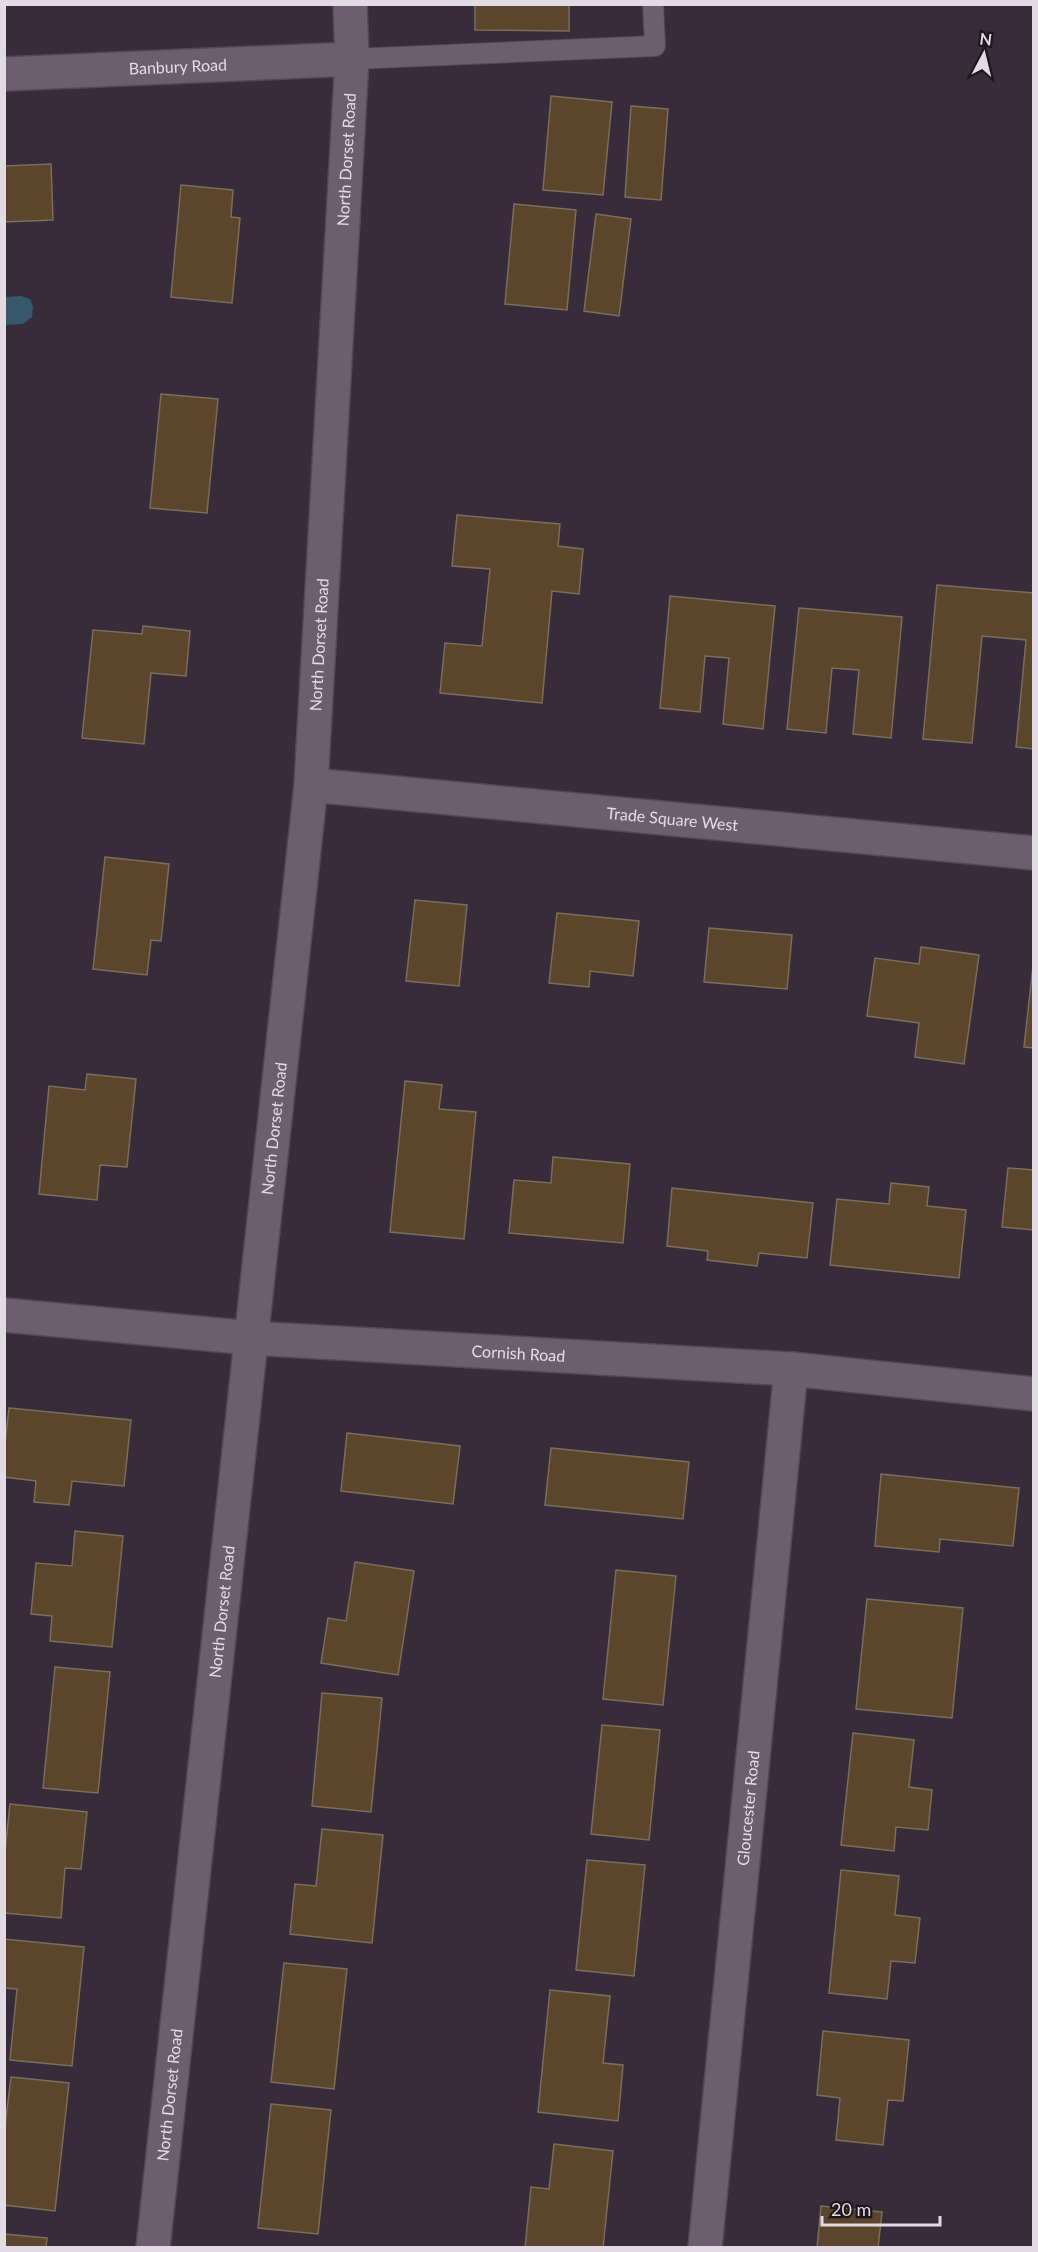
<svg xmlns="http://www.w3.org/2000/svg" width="1038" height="2252" viewBox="0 0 1038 2252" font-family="Lato,sans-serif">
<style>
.water{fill:#37576b}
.building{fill:#5b462b;stroke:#7b6d5c;stroke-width:1.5}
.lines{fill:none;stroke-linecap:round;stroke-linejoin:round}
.lane-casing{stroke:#524854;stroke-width:22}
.street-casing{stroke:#524854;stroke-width:36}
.lane{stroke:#6c5e6f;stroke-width:20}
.street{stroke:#6c5e6f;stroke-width:33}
.labels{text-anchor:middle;stroke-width:4.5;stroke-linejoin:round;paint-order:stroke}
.street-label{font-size:16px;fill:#e3dbe4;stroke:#1c171d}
</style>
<rect width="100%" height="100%" fill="#382c3b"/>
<path class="water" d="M21,296L30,299L33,307L32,317L23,324L5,325V297Z"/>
<path class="building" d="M475,4H569V31L475,30Z
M551,96L612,102L603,195L543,190Z
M631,106L668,109L661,200L625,197Z
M51,164L53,220L4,222V166Z
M181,185L233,190L231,217L240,218L232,303L171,297Z
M514,204L576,210L567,310L505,304Z
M596,214L631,219L619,316L584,311Z
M161,394L218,399L207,513L150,508Z
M457,515L560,524L558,546L583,549L579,594L552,591L542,703L440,693L445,643L482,646L490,569L452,566Z
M937,585L1034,593V749L1016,747L1026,640L982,636L972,743L923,739Z
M670,596L775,606L763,729L723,724L729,658L705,656L700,712L660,708Z
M799,608L902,617L891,738L853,734L859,670L832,668L826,733L787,729Z
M143,626L190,631L186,676L151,673L144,744L82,738L93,630L142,634Z
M105,857L169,864L161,941L151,940L147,975L93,969Z
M415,900L467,905L459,986L406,981Z
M557,913L639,921L633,976L590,971L589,987L549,983Z
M709,928L792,935L787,989L704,982Z
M921,947L979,955L964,1064L915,1057L919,1023L867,1016L875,958L919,964Z
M1034,957V1048L1024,1047Z
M87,1074L136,1079L127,1167L100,1165L97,1200L39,1194L49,1086L85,1090Z
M405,1081L442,1085L439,1109L476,1112L464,1239L390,1232Z
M553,1157L630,1164L623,1243L509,1233L514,1180L551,1183Z
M1008,1168L1034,1170V1230L1002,1227Z
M891,1183L929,1187L927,1206L966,1210L959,1278L830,1265L837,1199L889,1204Z
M672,1188L813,1203L807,1258L759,1253L757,1266L707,1260L708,1251L667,1246Z
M9,1408L131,1420L124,1486L72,1481L69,1505L34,1502L36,1481L4,1477V1451Z
M347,1433L460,1446L453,1504L341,1491Z
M551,1448L689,1462L683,1519L545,1505Z
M881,1474L1019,1488L1013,1546L940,1539L939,1552L875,1546Z
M75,1531L123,1536L112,1647L50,1641L52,1616L31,1614L36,1563L72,1566Z
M355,1562L414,1571L398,1675L321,1663L328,1618L346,1621Z
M616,1570L676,1576L663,1705L603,1699Z
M867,1599L963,1608L952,1718L856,1709Z
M55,1667L110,1672L98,1793L43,1788Z
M322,1693L382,1698L371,1812L312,1806Z
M602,1725L660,1730L649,1840L591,1834Z
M853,1733L914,1740L909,1787L932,1790L928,1830L896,1827L894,1851L841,1845Z
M10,1804L87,1812L81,1869L65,1868L61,1918L4,1913V1860Z
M322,1829L383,1835L372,1943L290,1934L295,1884L316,1886Z
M587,1860L645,1865L634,1976L576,1970Z
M841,1870L899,1876L895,1915L920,1918L915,1963L891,1961L887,1999L829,1993Z
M4,1939L84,1947L72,2066L10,2060L17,1989L4,1988Z
M284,1963L347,1969L334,2089L271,2082Z
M550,1990L610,1996L603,2063L623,2065L618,2121L538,2112Z
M823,2031L909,2040L903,2101L888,2100L883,2145L836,2140L840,2098L817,2095Z
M11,2077L69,2083L55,2211L4,2205V2134Z
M271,2104L331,2110L318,2234L258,2228Z
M554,2144L613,2151L603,2248H525L531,2187L549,2189Z
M821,2206L882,2212L878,2248H817Z
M4,2234L47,2238L46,2248H4Z"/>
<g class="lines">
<defs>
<path id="lane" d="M352,59L655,46L653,4"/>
<g id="street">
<path id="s1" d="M4,74L352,59"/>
<path id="s2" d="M311,785L1034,853"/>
<path id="s3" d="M4,1315L251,1338L791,1369L1034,1394"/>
<path id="s4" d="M153,2248L311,785L352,59L350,4"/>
<path id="s5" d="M705,2248L791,1369"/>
</g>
</defs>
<use href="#lane" class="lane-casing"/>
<use href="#street" class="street-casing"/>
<use href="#lane" class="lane"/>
<use href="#street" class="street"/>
</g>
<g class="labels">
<g class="street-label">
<text dy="6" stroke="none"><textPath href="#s1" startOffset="174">Banbury Road</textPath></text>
<text dy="6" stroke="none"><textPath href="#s4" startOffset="2098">North Dorset Road</textPath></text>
<text dy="6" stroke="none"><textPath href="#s4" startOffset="1612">North Dorset Road</textPath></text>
<text dy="6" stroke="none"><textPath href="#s2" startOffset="363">Trade Square West</textPath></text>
<text dy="6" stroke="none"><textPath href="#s4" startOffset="1126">North Dorset Road</textPath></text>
<text dy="6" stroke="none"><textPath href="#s3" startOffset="516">Cornish Road</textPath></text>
<text dy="6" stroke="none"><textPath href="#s4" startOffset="640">North Dorset Road</textPath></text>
<text dy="6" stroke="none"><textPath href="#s5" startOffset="442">Gloucester Road</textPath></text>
<text dy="6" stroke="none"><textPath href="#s4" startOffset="154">North Dorset Road</textPath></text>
</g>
</g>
<rect width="1038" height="2252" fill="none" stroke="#e3dbe4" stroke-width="12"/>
<g transform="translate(984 54) rotate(7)" stroke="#1c171d" stroke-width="4.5" paint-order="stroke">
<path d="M0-4.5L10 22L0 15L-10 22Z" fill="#e3dbe4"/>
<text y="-9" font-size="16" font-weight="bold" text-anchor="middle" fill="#e3dbe4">N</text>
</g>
<path d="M822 2216v9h118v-9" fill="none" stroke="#e3dbe4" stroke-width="3"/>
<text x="831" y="2216" font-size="18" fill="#e3dbe4" stroke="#1c171d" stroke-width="4.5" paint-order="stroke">20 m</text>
</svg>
